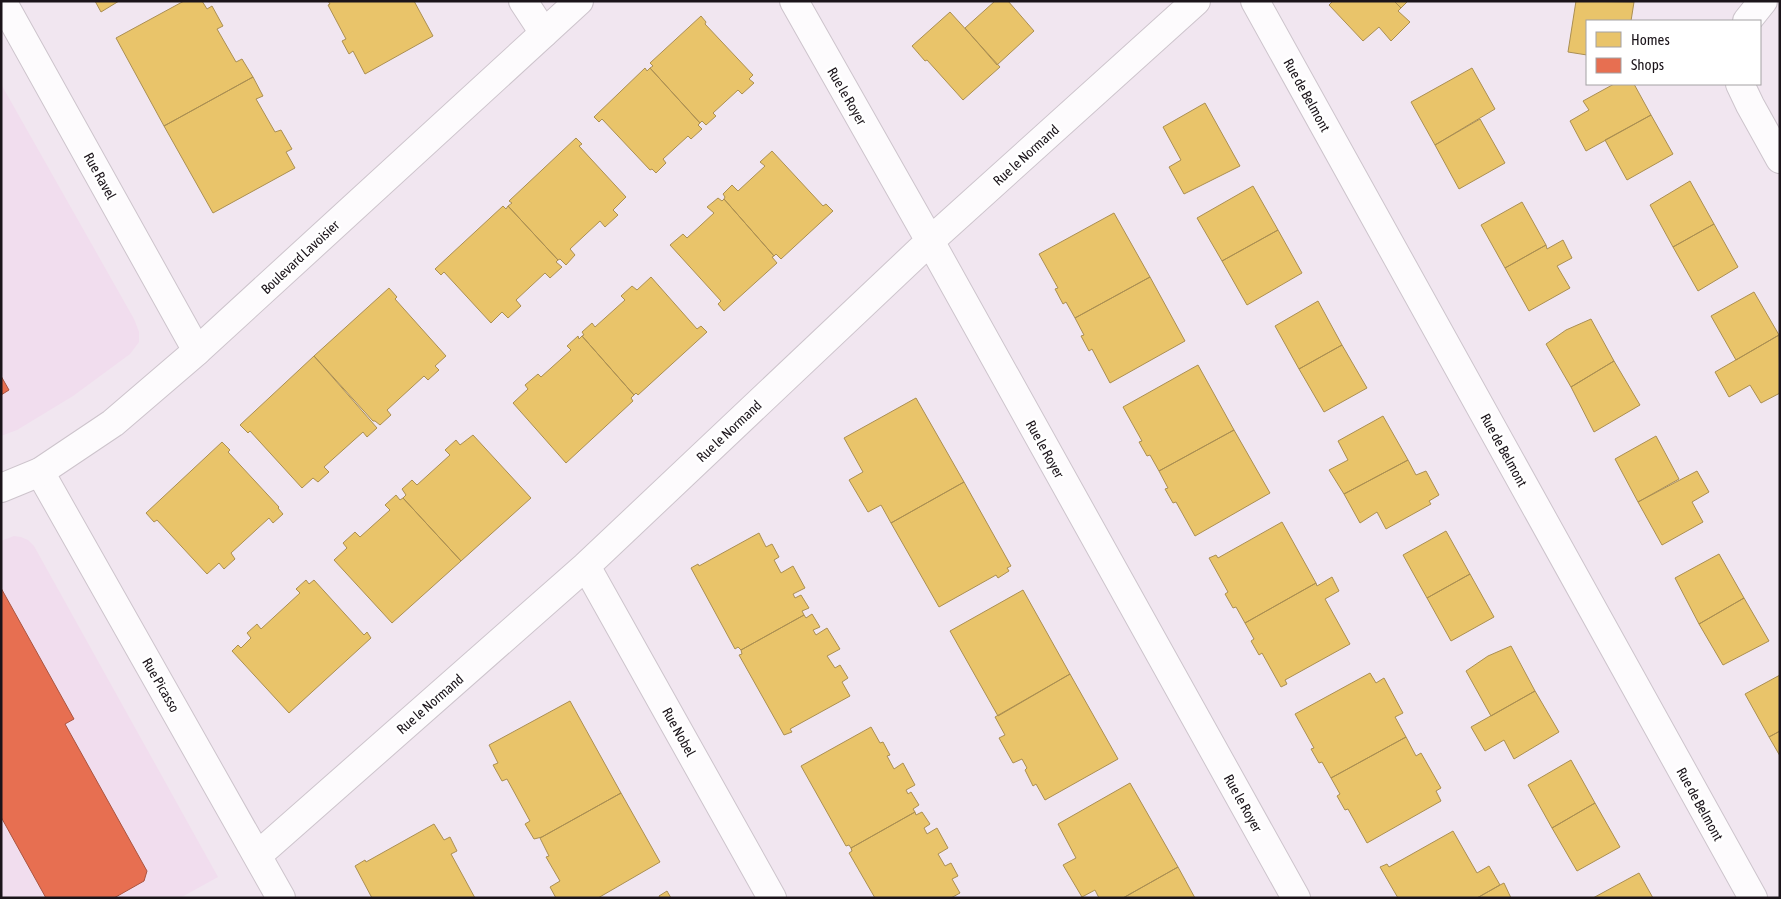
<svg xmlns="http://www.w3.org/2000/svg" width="1781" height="899" viewBox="0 0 1781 899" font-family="'Asap Condensed',sans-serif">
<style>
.built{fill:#f1ddee}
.homes{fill:#e9c46a;stroke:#ab8f52}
.shops{fill:#e76f51;stroke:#aa5440}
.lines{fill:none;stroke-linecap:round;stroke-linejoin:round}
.street-casing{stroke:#cdc4cc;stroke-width:30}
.secondary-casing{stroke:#cdc4cc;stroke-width:30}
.street{stroke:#fdfbfd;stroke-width:28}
.secondary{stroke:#fdfbfd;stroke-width:28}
.labels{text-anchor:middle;stroke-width:5;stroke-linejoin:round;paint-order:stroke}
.street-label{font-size:14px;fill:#1b141a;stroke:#fff}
</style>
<rect width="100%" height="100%" fill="#f1e6f0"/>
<path class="built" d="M1,84L134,319L139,332V342L130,354L73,396L17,430L1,436Z
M14,536L21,537L28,540L34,546L218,877L180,898H1V541Z"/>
<path class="homes" d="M95,1H119L101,12Z
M184,1H202L207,9L212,6L223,26L217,29L236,62L242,59L253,77L164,126L116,38Z
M328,1H414L433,36L365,74L353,51L349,54L342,41L346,39L328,5L330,4Z
M995,1H1008L1034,31L997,65L965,28Z
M1333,1H1394L1401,8L1398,11L1410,22L1391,41L1379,27L1363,41L1329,5Z
M1394,1H1408L1401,8Z
M1576,1L1634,2L1631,21H1587V55L1568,52Z
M950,12L1000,67L963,100L927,60L925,61L912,46Z
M701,16L706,22L705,24L753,75L749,79L754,83L742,94L738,90L713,113L716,116L706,125L702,121L700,123L650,68L653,66L650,63Z
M645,68L647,71L650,68L700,123L698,125L702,129L691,139L688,136L663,159L666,163L656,173L652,169L650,170L602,119L599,122L594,117Z
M1472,68L1495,109L1435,145L1411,102Z
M253,77L263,96L256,99L275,132L281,130L292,149L286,152L295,168L213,213L164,126Z
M1614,84H1634L1651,115L1586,151L1570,121L1589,110L1583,101Z
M1205,103L1240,166L1184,194L1169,167L1181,160L1163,127Z
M1651,115L1673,154L1627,180L1605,140Z
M1480,119L1505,163L1459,189L1435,145Z
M576,138L582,144L579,146L626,197L613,210L618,215L605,227L600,221L570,249L575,255L566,265L560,259L558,260L508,206L512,203L509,201Z
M772,151L823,206L826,204L833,211L781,259L776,254L774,256L724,199L725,197L723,194L732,185L738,191L765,166L760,162Z
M1690,181L1714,224L1673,247L1650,205Z
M1253,186L1278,230L1222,261L1197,218Z
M718,198L722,201L724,199L774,256L772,257L777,263L724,311L718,304L721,301L670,245L683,234L687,238L714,213L707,207Z
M1522,202L1546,245L1505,268L1481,225Z
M503,206L506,209L508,206L558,260L556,262L562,267L550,278L545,273L516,300L521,306L508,318L502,312L491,323L444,272L441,275L435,269Z
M1114,213L1150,277L1075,318L1066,302L1063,304L1055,289L1058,288L1039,254Z
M1714,224L1738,267L1698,291L1673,247Z
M1278,230L1302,273L1247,305L1222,261Z
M1563,240L1572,258L1557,266L1570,288L1529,311L1505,268L1546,245L1547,249Z
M651,277L697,329L701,326L707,332L638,395L636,393L634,395L582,336L584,335L582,332L592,323L595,327L625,300L621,296L632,286L637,290Z
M1150,277L1185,341L1110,383L1092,349L1089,351L1081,336L1084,335L1075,318Z
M389,288L397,297L395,299L446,356L435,366L439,370L428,380L424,376L387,410L391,415L380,425L375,421H373L314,356Z
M1754,292L1779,335L1736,360L1711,316Z
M1318,301L1342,345L1299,369L1275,326Z
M1591,319L1614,361L1571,387L1546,344L1566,330Z
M1779,335L1780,393L1761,403L1750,385L1729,397L1715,372Z
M578,336L579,339L582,336L634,395L631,398L633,401L566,463L513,403L528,389L525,385L538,374L541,377L571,350L567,346Z
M1342,345L1367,388L1324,412L1299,369Z
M314,356L377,428L367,437L363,432L324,467L329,472L318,482L313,478L302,488L250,431L248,433L240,425Z
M1614,361L1640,405L1594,432L1571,387Z
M1198,365L1234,430L1159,471L1150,455L1147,456L1139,442L1142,441L1123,407Z
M916,398L964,482L891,523L881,505L868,512L849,480L863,472L844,438Z
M1383,416L1408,460L1344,494L1329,470L1348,460L1338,441Z
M1234,430L1270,493L1195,536L1176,502L1173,503L1165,489L1168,488L1159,471Z
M473,435L531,498L461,561L403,498L406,495L402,489L412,480L417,485L450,455L445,450L456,440L460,445Z
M1656,436L1679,479L1638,502L1615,459Z
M222,442L230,450L228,452L279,507L278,508L283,514L273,523L269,518L231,553L235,559L224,569L219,563L207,574L157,520L154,522L146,513Z
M1408,460L1416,475L1426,471L1439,495L1429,501L1431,504L1386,529L1377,512L1360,523L1344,494Z
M1697,471L1709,492L1692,502L1703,522L1662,545L1638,502Z
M964,482L1011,566L1007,568L1009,571L998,578L996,575L939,607L891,523Z
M396,495L400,500L403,498L461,561L392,623L334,560L347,548L343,543L355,532L360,537L390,510L385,505Z
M1282,522L1316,583L1245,623L1236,607L1233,608L1225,594L1228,592L1209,558L1216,555L1218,558Z
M1446,531L1470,574L1427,598L1403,555Z
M759,533L766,547L772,544L779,557L774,560L781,573L793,566L805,588L793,594L795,598L801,595L809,608L802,611L804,615L741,650L738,647L735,649L691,568L698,564L699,566Z
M1719,554L1744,598L1699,624L1675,578Z
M1470,574L1494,617L1451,641L1427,598Z
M1332,577L1339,591L1325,599L1350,644L1285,680L1287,684L1281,687L1262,653L1259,655L1251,641L1254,639L1245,623L1316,583L1317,586Z
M306,580L309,584L314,580L364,635L367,632L371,638L289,713L232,651L238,645L241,648L251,638L247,633L257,624L261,629L300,593L296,589Z
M1023,590L1070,674L998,716L950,631Z
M1744,598L1769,641L1723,665L1699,624Z
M812,614L820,627L813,630L816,635L827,628L840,649L827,656L835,668L840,665L848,678L842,682L850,696L790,729L792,732L784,735L739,655L742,654L741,650L804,615L806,618Z
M1511,646L1535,691L1491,716L1466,671L1488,656Z
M1370,673L1376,683L1384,678L1403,713L1395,717L1406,737L1331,778L1322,762L1319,763L1311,749L1314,748L1295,714Z
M1070,674L1118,759L1045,800L1036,784L1033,786L1025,770L1027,768L1022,759L1013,763L999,738L1005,735L995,717Z
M1780,675V731L1769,737L1745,694Z
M1535,691L1559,732L1514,759L1504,740L1485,751L1471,727Z
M570,701L621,793L542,837L534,839L525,824L530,821L507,779L502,781L493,765L498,763L489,745Z
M871,727L880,743L883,742L890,755L887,756L894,769L903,763L915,785L906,790L908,794L911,792L919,805L913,809L915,812L851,848L849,845L846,846L801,766Z
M1780,731V756L1769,737Z
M1406,737L1416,756L1421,753L1441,788L1436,791L1441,801L1367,843L1348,809L1345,810L1337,796L1340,794L1331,778Z
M1571,760L1595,803L1552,828L1528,785Z
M1130,783L1178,867L1123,898H1099L1095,890L1082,897L1063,865L1076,858L1058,824Z
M621,793L660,862L598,898H556L550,887L560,881L546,857L549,856L540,838Z
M1595,803L1620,847L1577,871L1552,828Z
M915,812L916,815L922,812L930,824L924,828L927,834L937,828L948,848L938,854L945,866L951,863L958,876L952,879L960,893L951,898H875L849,853L852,851L851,848Z
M434,824L444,840L450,837L457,851L451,854L475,898H372L355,866L365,860L366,862Z
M1453,831L1477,873L1489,866L1500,885L1477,898H1398L1380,867L1387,864L1389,867Z
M1178,867L1195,898H1123Z
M1639,873L1653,898H1593Z
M1504,883L1511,898H1477L1500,885Z
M667,891L671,898H660L659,896Z"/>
<path class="shops" d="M1,376L9,390L1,395Z
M1,588L74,719L65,724L147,871L144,881L114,898H46L1,817Z"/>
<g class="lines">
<defs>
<path id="street" d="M2,1L197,351
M523,1L544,33
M794,1L930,241L1296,898
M1255,1L1753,898
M1747,21L1763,1
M1740,84L1750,105L1780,159
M40,472L281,898
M586,566L772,898
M258,855L586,566L930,241L1196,1"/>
<path id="secondary" d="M1,488L40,472L113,423L197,351L579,1"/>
</defs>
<use href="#street" class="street-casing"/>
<use href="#secondary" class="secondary-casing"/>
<use href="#street" class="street"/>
<use href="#secondary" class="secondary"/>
</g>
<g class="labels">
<g class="street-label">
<text transform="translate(1307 95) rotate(61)" y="5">Rue de Belmont</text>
<text transform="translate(847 96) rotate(60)" y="5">Rue le Royer</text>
<text transform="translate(1026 155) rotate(-42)" y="5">Rue le Normand</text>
<text transform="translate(100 176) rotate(61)" y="5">Rue Ravel</text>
<text transform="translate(300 257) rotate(-43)" y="5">Boulevard Lavoisier</text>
<text transform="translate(729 431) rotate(-43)" y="5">Rue le Normand</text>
<text transform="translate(1045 449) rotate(61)" y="5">Rue le Royer</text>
<text transform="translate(1504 450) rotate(61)" y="5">Rue de Belmont</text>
<text transform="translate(161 685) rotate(60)" y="5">Rue Picasso</text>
<text transform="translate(430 704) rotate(-41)" y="5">Rue le Normand</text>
<text transform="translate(679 732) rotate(61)" y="5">Rue Nobel</text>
<text transform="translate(1243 803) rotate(61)" y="5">Rue le Royer</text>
<text transform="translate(1700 804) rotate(61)" y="5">Rue de Belmont</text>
</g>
</g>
<rect width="1781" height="899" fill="none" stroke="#1b141a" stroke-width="5"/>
<rect x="1586" y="20" width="175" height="65" fill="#ffffff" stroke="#a4a1a3"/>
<rect x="1596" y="32" width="25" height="15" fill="#e9c46a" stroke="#a4a1a3"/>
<text x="1631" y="45" font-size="15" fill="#1b141a">Homes</text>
<rect x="1596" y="58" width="25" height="15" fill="#e76f51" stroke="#a4a1a3"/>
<text x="1631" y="70" font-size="15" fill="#1b141a">Shops</text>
</svg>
